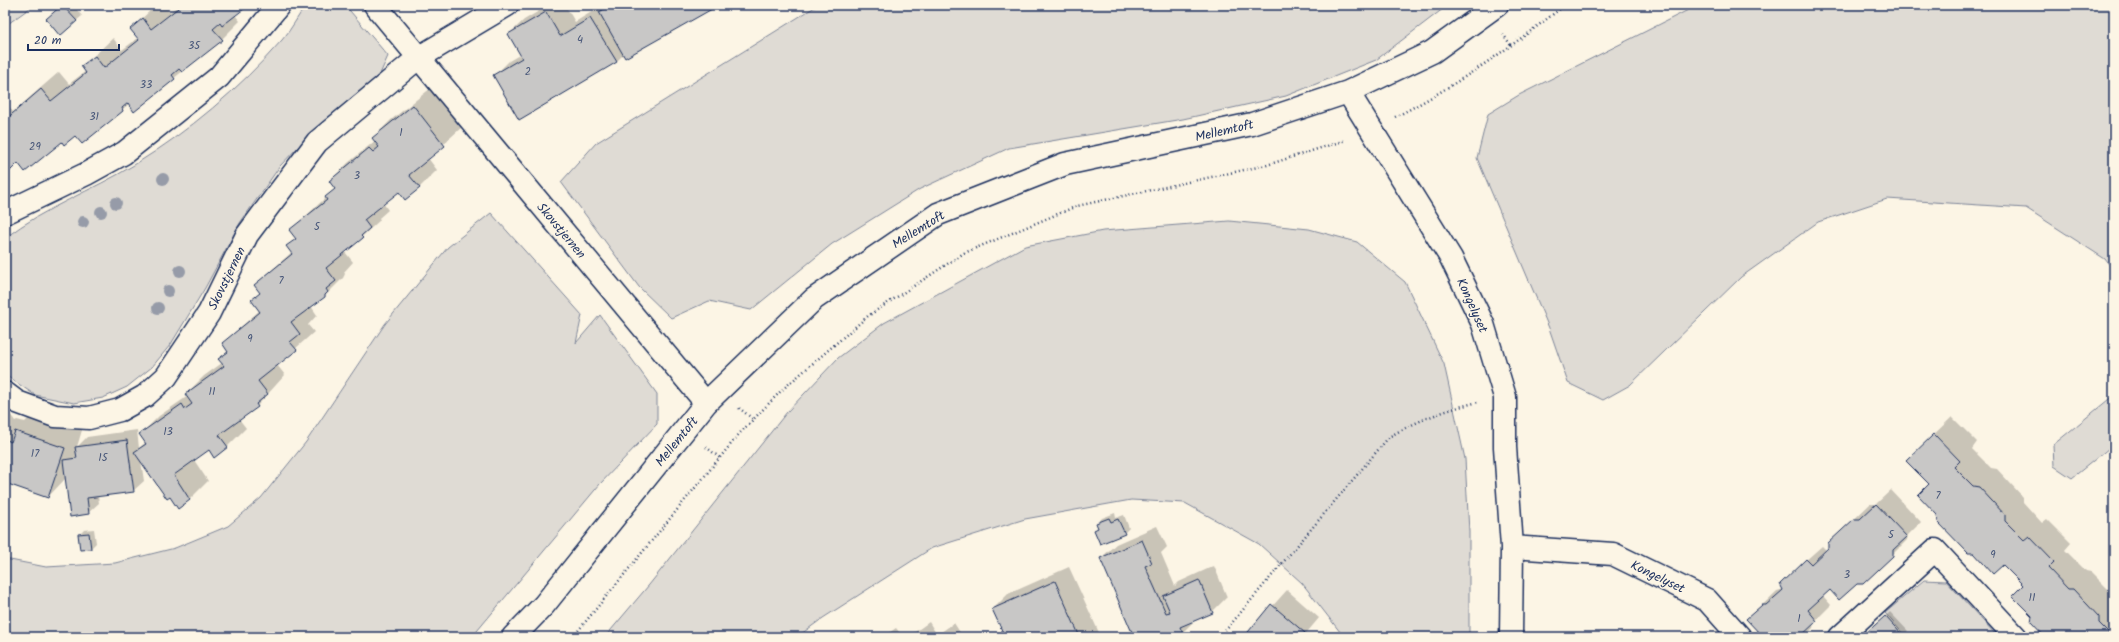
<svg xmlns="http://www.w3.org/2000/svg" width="2119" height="642" viewBox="0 0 2119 642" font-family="Kalam,sans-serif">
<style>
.green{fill:#dfdbd4;stroke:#7d8599}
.shadow{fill:#0003}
.building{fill:#c8c7c6;stroke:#1b2f5e}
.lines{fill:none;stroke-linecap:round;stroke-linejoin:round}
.minor-casing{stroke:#1b2f5e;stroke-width:25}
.path{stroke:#1b2f5e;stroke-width:2.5;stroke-dasharray:1 3;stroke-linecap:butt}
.minor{stroke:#fcf5e5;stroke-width:22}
.tree{fill:#969ba8}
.labels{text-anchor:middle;stroke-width:3;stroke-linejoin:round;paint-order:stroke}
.number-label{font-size:11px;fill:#465578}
.street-label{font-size:13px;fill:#1b2f5e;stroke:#fcf5e5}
</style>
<rect width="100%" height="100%" fill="#fcf5e5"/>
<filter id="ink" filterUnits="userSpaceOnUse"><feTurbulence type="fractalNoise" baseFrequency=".025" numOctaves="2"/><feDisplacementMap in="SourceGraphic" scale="8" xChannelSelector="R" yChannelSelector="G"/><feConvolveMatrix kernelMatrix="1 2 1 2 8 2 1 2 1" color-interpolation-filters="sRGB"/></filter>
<g filter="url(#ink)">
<path class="green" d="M5,5H34L5,26Z
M306,5H345L388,56L380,74L319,125L280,166L240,223L205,288L171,344L152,367L127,387L103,398L74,403L35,395L5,375V238C45,207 92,191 134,165C189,131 239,89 282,40C291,30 298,16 306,5Z
M818,5H1448L1376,60L1286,96L1183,119L1009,148L920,189L832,244L751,310L709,301L671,318L639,287L561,182L596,143Z
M1698,5H2114V271L2105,259L2026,208L1887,199L1818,222L1741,277L1630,385L1603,400L1568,383L1549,328L1477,158L1488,114L1519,95Z
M491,213L582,315L576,343L600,315L657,394V424L600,484L472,637H5V559L46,567L115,563L175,548L228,526L261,498L306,442L385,324L448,247Z
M1229,221L1309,229L1357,242L1405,282L1444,364L1465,459L1469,532V637H1344L1302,583L1259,544L1185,503L1131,500L1025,519L932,548L823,618L797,637H605L649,585L787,412L838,358L884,323L1025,246L1103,231Z
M2114,395V444L2072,478L2054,466L2053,445Z
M1924,580L1946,581L1998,637H1906L1885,613Z"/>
<path class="shadow" d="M63,5H73L82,16L76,21L52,14Z
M156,5H164L170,12L179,5H247L235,15L240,21L222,39L135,110L129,104L82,142L75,134L18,162L5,174V109L9,106L13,112L59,72L69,84L86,71L83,66L113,38L122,50L138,38L131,29Z
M549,5H565L575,22L603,5H717L624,54L616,62L494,76L509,61L521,54L509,34L524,20Z
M431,88L462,127L428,158L437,170L419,188L399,190L383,203L388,210L379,218L380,220L345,252L353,262L344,272L345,274L343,278L325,296L311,306L317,315L308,325L314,332L277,365L285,375L257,406L239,419L246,428L228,446L214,456L209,449L194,460L208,481L190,499L179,507L141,461L144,481L133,491L98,496L99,503L88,513L66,478L48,497L5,482V407L15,421L17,420L25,422L33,414L82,430L77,447L87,437L137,430L139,448L146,442L141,434L159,416L188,396L186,394L204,376L222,363L220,359L228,351L223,343L260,310L253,300L261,292L255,285L292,252L288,247L297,238L291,230L336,188L330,181L348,163L376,140L373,138L391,120Z
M1952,417L1977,442L1972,449L1991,468L1997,469L2023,497V502L2042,523L2047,519L2071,543L2065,550L2086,571L2091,572L2114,595V637H2046L2033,616L2024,585L1930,484L1925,443Z
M1891,490L1921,522L1908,535L1907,540L1892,555L1856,583L1830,589L1823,596L1831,605L1814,622L1813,628L1804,637H1764L1748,619L1777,591L1784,589L1796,569L1822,546L1826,550L1844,529L1870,504H1876Z
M1115,513L1116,518L1124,515L1129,528L1124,533L1095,530L1099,527L1097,524L1102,518Z
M1157,526L1167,547L1161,553L1175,586L1179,582L1214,566L1227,597L1212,612L1197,618L1182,633L1174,637H1135L1101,558L1116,544Z
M94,529L96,543L91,548L81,549L79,535L84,530Z
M1069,567L1101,637H1034L1032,632L1021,637H1006L993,609L1008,594Z
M1287,590L1319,618L1303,637H1245Z
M1890,612L1908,631L1902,637H1867L1866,635Z
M929,622L937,635L954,623L963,637H908Z
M1726,626L1736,637H1715Z
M896,628L903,637H883Z"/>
<path class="building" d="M62,5L77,21L60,36L46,19Z
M182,5H249L222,26L220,23L213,29L223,40L182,72L179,69L172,75L175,79L134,112L128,103L122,108L123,111L82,144L75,136L64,145L62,142L25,172L18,163L5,176V120L41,89L51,101L86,73L81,66L95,56L104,68L139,40L130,29L143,18L151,29Z
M612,5H719L625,58L599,12Z
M546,12L560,36L590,18L617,62L519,120L493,75L522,58L508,34Z
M413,105L445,146L409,175L420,188L405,200L399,192L364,220L370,228L361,236L363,238L326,268L336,281L326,289L328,292L325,295V297L291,322L300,334L290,342L297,350L258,381L268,394L256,404L258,407L219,435L228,447L214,458L209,450L174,475L190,500L178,509L170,497L167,499L134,452L146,444L139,434L182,404L185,409L192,404L185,394L224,366L218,359L228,352L222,343L260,312L251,300L260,293L254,285L292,254L286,246L296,239L289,230L327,200L325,197L335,189L329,181L369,148L373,152L379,147L372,138Z
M15,431L65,448L48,498L5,483V439L11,442Z
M1934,434L1960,461L1954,467L1973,486L1979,487L2005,515V521L2024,540L2029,536L2054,562L2048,568L2068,589H2073L2099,617V623L2113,637H2045L2031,622L2032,616L2012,596L2023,585L2003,565L1993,574L1974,553H1968L1938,522L1937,515L1918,495L1929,484L1906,461Z
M127,440L134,492L87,498L89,514L70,517L63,460L77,458L75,447Z
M1876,504L1907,537L1893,550V556L1863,584H1857L1839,600L1830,590L1808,610L1817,621L1800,637H1763L1746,619L1762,605H1766L1783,590L1780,584L1806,559L1811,564L1828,548V543L1854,519H1860Z
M1109,518L1111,522L1118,519L1125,534L1100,544L1094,530L1098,528L1096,523Z
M89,533L91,549L80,550L78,534Z
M1142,540L1152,563L1145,566L1166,613L1170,612L1163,596L1199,580L1213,613L1180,627L1183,634L1176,637H1134L1100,558Z
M1055,581L1080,637H1033L1031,633L1023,637H1005L992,609Z
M1271,604L1305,633L1302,637H1244Z
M1885,616L1904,637H1866L1864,635Z"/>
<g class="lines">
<defs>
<path id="minor" d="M375,5L706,403
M1348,92L1451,258L1483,324L1505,397V447L1512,547L1511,637
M5,213L86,174L124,153L219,77L279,5
M5,393L17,402L55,416L89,418L120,410L145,396L166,377L209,313L247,235L317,142L418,58L507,5
M1512,547L1613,554L1707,600L1740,637
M513,637L544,605L706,403L814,299L938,214L1065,164L1252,124L1348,92L1432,52L1497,5
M1840,637L1935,550L2016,637"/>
</defs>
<use href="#minor" class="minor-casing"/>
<path class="path" d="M1503,34L1512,47
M1395,117C1456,86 1511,47 1565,5
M739,408L753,419
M706,447L720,458
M573,637L740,433L783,389L868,316L964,253L1077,206L1267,165L1346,140
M1220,637L1389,437C1418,420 1447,409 1479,402"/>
<use href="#minor" class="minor"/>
</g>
<g class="tree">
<circle cx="163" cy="179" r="6"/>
<circle cx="116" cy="203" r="6"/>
<circle cx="101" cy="212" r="6"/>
<circle cx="83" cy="222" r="6"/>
<circle cx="180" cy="271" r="6"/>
<circle cx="168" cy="291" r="6"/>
<circle cx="158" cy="308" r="6"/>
</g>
</g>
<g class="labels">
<g class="number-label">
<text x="580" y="43">4</text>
<text x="194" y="49">35</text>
<text x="528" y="75">2</text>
<text x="146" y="88">33</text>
<text x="94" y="120">31</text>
<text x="401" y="136">1</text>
<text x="35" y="150">29</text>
<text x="357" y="179">3</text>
<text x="317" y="230">5</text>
<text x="281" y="284">7</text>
<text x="250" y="342">9</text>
<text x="212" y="395">11</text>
<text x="168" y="435">13</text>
<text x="35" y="457">17</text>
<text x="103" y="461">15</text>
<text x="1938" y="499">7</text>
<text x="1891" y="538">5</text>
<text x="1993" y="558">9</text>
<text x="1847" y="578">3</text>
<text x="2032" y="601">11</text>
<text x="1799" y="622">1</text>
</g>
<g class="street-label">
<text transform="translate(1224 130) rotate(-13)" y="5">Mellemtoft</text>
<text transform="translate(918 229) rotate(-32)" y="5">Mellemtoft</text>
<text transform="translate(562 230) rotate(50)" y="5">Skovstjernen</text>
<text transform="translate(226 278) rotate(-64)" y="5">Skovstjernen</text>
<text transform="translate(1473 305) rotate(66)" y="5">Kongelyset</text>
<text transform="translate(676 441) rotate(-51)" y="5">Mellemtoft</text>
<text transform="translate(1658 576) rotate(26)" y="5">Kongelyset</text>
</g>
</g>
<rect width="2119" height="642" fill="none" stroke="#fcf5e5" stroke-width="20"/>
<rect x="10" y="10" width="2099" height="622" fill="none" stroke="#1b2f5e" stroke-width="1.5" filter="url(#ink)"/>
<path d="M28 44v6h91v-6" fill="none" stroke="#1b2f5e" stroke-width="2"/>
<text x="34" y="44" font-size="12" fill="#1b2f5e" stroke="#fcf5e5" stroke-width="3" paint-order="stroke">20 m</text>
</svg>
